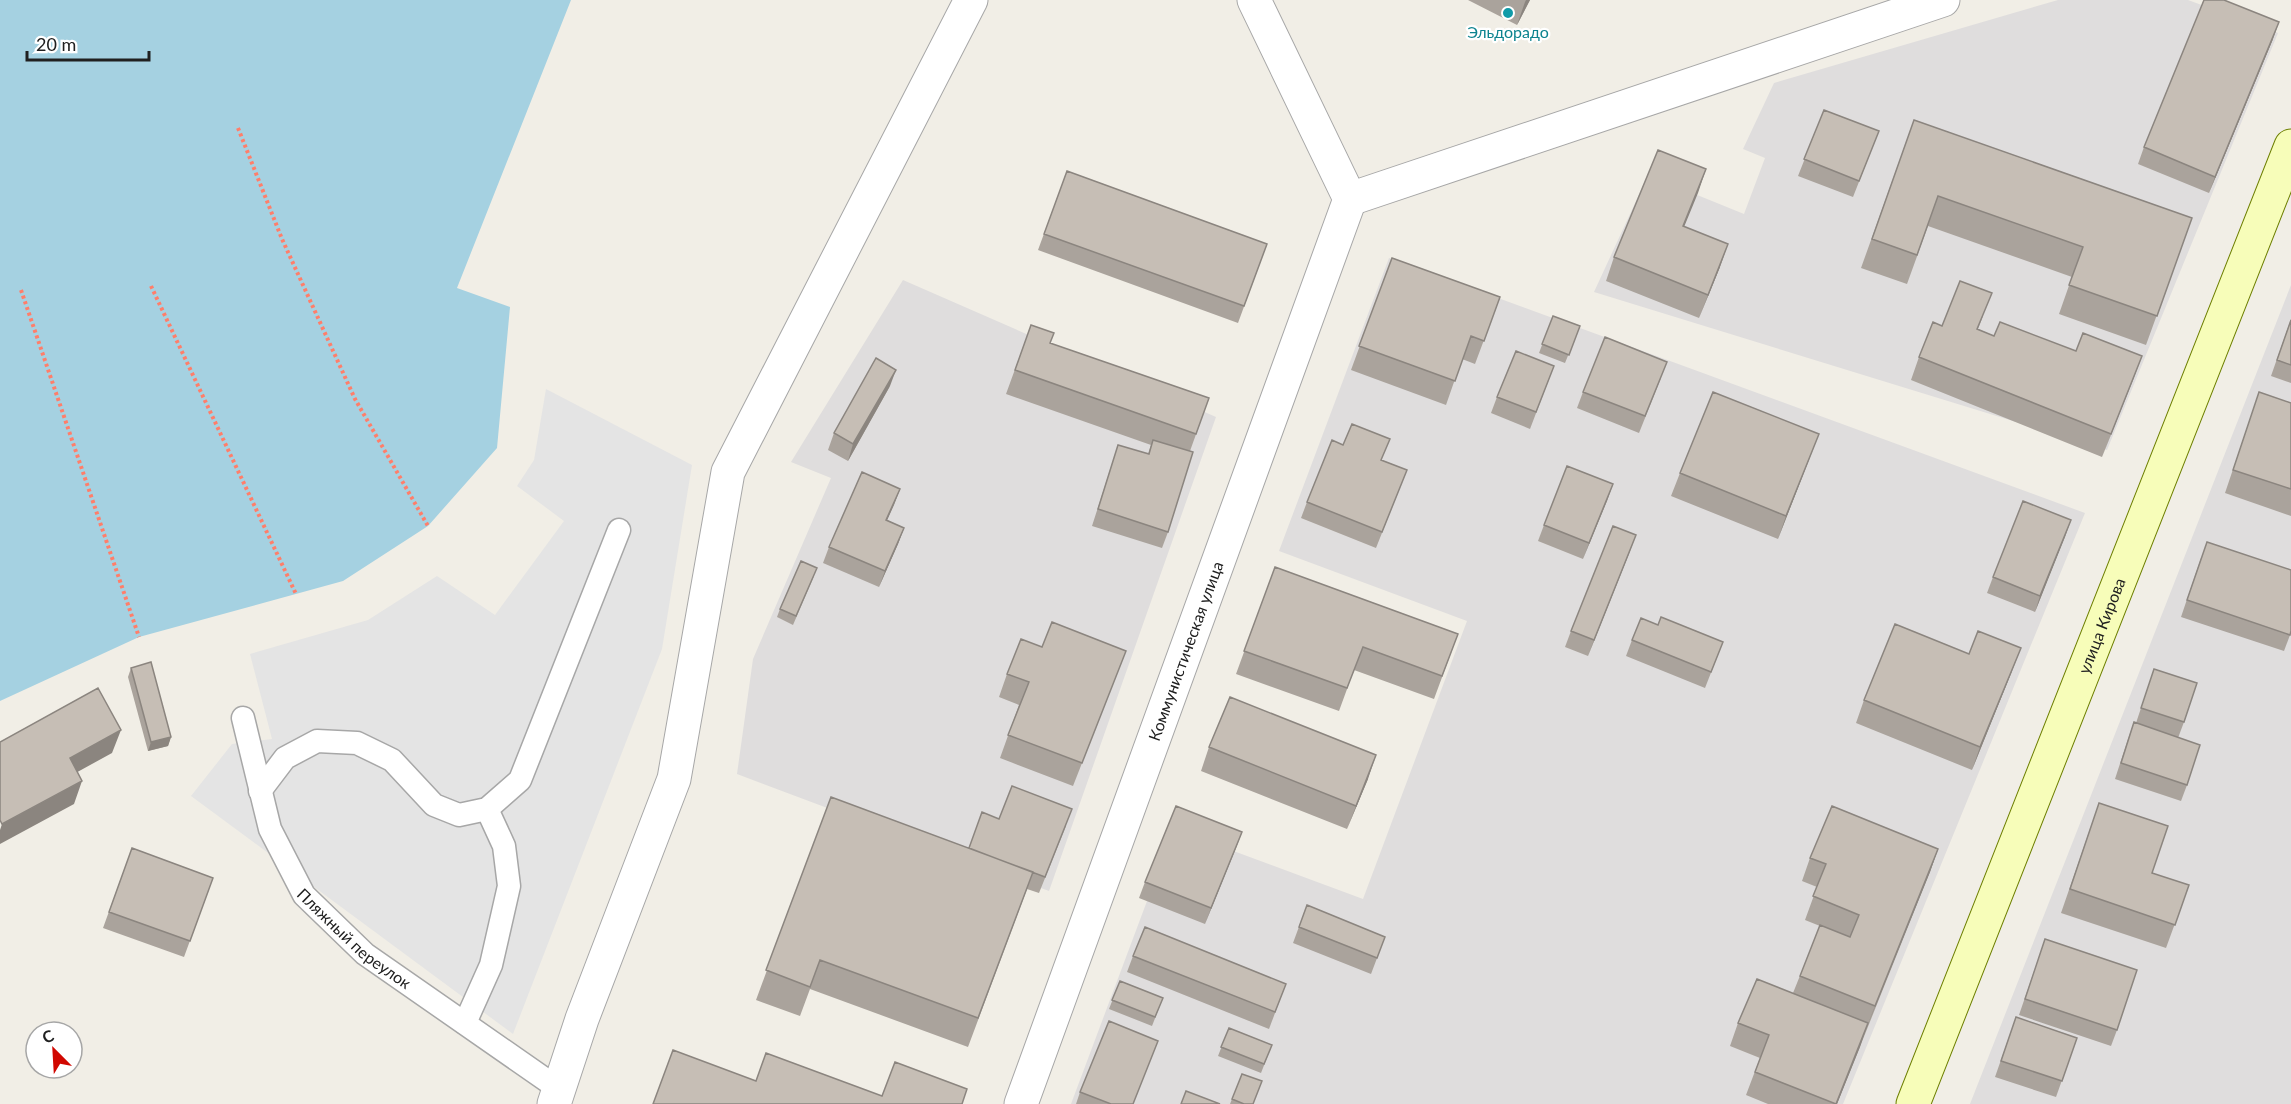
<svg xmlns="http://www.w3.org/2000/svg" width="2291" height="1104" viewBox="0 0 2291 1104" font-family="Lato,sans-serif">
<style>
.residential{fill:#dfdddd}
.parking{fill:#e4e4e4}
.water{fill:#a5d1e1}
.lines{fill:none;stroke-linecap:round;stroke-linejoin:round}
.lane-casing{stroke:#a7a7a7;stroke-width:25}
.street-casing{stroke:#a7a7a7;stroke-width:35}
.secondary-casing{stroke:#6d7f00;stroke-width:35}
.path{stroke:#ff7e6a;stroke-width:4;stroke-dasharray:3 3;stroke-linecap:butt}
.lane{stroke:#fff;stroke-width:22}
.street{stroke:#fff;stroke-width:33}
.secondary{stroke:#f7fdb9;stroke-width:33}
.wall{fill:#aaa39c}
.shaded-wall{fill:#8b857f}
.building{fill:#c6beb5;stroke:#8b857f;stroke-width:1.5}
.culture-dot{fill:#0f9aa8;stroke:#fff;stroke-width:2}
.labels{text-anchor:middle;stroke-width:4.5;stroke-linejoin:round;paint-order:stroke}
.culture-label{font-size:16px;fill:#0d838f;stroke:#fff}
.street-label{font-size:16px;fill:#202020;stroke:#fff}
</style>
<rect width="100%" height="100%" fill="#f1eee6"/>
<path class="residential" d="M2058,0H2188L2278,33L2107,450L1594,292L1648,175L1744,214L1765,158L1743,149L1774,83Z
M1389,258L2085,513L1843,1104H1071L1174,829L1363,899L1467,621L1279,551Z
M903,280L1216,417L1049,891L737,774L753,659L831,478L791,462Z
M2291,285V1104H1970Z"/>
<path class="parking" d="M546,389L692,465L662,649L513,1034L191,796L232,744L272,739L250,654L368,620L437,576L495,615L564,521L517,486L534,460Z"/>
<path class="water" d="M0,0H571L457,288L510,307L497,448L428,526L343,581L139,637L0,701Z"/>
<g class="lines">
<defs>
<g id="lane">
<path id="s1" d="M243,718L270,829L304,895L365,954L559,1089"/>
<path d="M260,791L285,758L317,741L357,743L392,760L434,805L459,815L487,809L520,780L619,530"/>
<path d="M465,1023L491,965L509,886L504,846L487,809"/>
</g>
<g id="street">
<path d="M1254,0L1350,199L1943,0"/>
<path d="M554,1104L582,1019L674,779L728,472L971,0"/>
<path id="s2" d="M1021,1104L1350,199"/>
</g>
<g id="secondary">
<path id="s3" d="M1913,1104L2291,146"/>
</g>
</defs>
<use href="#lane" class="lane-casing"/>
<use href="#street" class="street-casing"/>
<use href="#secondary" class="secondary-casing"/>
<path class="path" d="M238,128L282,239L355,399L428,526
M151,286L296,594
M21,290L139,637"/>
<use href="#lane" class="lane"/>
<use href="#street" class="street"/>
<use href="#secondary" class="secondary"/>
</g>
<path class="wall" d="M1468,0H1530L1517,25Z
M2273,39L2209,193L2138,164L2144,147Z
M1824,110L1879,131L1853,197L1798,176Z
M1914,120L2192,218L2146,345L2059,314L2072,277L1928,226L1907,284L1861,268Z
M1706,169L1684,226L1720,267L1699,318L1606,281L1614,257Z
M1067,171L1267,244L1238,323L1038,250Z
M1392,258L1500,297L1475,364L1462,359L1446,405L1351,370Z
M1553,316L1580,326L1565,363L1539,353Z
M1983,316L1978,329L1994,336L2076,351L2142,356L2102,457L1911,380L1919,357L1942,326Z
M2291,319V383L2271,376Z
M1031,325L1050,343L1209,398L1190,451L1168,532L1162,548L1092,526L1118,445L1148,454L1151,445L1006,394Z
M1554,366L1530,429L1491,413L1497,397Z
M1661,378L1639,433L1577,408L1583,392Z
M890,386L848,461L828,450L834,433Z
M2259,392L2291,403V516L2225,493Z
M1810,457L1778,539L1671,496L1680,473Z
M1382,460L1407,470L1376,548L1301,518L1307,502Z
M1613,484L1583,559L1538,541L1544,525Z
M900,489L887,520L904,528L898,544L879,587L823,563L829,547Z
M2071,520L2035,612L1987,593L1993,577Z
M1630,551L1588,656L1565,647L1571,631Z
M2201,558L2290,635L2284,651L2181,617Z
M1275,567L1458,634L1434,699L1354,670L1339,711L1236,674Z
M814,576L793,625L777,617L780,609Z
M1658,625L1723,642L1705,688L1626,656L1632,640Z
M1126,651L1073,786L1000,758L1019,705L999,697L1007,674Z
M131,668L171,737L168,746L148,751L128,677Z
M2154,669L2184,722L2178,738L2187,785L2181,801L2115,779L2128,739L2134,722L2136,723Z
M2012,671L1972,770L1856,723L1864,700Z
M1209,747L1368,779L1347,829L1201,771Z
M831,797L968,848L999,819L1066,826L1039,893L1027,889L968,1047L810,989L800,1016L756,1000Z
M2099,803L2152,873L2189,885L2166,948L2061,913Z
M1242,832L1205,924L1139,898L1145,882Z
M132,848L213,878L184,957L103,928Z
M1938,849L1930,872L1837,1104H1768L1746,1095L1760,1058L1730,1046L1738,1023L1793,993L1820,926L1805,920L1817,887L1802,881L1810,858Z
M1307,905L1385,937L1371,974L1293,943Z
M2045,939L2117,1030L2111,1046L2019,1015Z
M1133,956L1286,984L1269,1029L1127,972Z
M1120,981L1163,998L1152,1026L1109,1009Z
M2016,1017L2077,1038L2056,1097L1995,1077Z
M1229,1028L1272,1045L1261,1073L1218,1056Z
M1158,1041L1133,1104H1076L1080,1092Z
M1242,1074L1253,1104H1230Z"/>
<path class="shaded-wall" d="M1526,0H1530L1517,25L1525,2Z
M2279,22L2273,39L2209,193L2215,177Z
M1706,169L1698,193L1675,249L1683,226Z
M1728,244L1720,267L1699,318L1708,295Z
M2142,356L2133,380L2102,457L2111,434Z
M896,370L890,386L848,461L853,444Z
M1819,434L1810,457L1778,539L1786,516Z
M1613,484L1607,501L1583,559L1589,543Z
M900,489L894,505L880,536L886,520Z
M2071,520L2065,537L2035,612L2040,596Z
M904,528L898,544L879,587L885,571Z
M1636,535L1630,551L1588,656L1594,640Z
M2021,648L2012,671L1972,770L1980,747Z
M121,730L112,753L61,781L70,758Z
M171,737L168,746L148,751L151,742Z
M1376,755L1368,779L1347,829L1356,806Z
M82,781L74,804L0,844V830L2,824Z
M1242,832L1236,848L1205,924L1211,908Z
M1938,849L1930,872L1866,1029L1875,1006Z
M1868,1023L1860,1047L1837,1104H1836Z"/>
<path class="building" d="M2204,0H2224L2279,22L2215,177L2144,147Z
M1824,110L1879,131L1859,181L1804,159Z
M1914,120L2192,218L2157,316L2069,285L2083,247L1938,196L1917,255L1872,239Z
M1658,150L1706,169L1683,226L1728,244L1708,295L1614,257Z
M1067,171L1267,244L1244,306L1044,234Z
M1392,258L1500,297L1484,341L1471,336L1455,381L1359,346Z
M1960,281L1992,293L1977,329L1994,336L2000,322L2076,351L2083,333L2142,356L2111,434L1919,357L1933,322L1942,326Z
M1553,316L1580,326L1569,355L1542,344Z
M2291,320V365L2277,360Z
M1031,325L1054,333L1050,343L1209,398L1196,434L1015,370Z
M1605,337L1667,362L1645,416L1583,392Z
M1516,351L1554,366L1536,412L1497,397Z
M876,358L896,370L853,444L834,433Z
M1713,392L1819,434L1786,516L1680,473Z
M2259,392L2291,403V489L2233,470Z
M1352,424L1390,439L1381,460L1407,470L1382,532L1307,502L1332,440L1343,445Z
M1153,440L1193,452L1168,532L1098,509L1118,445L1149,454Z
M1567,466L1613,484L1589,543L1544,525Z
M862,472L900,489L886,520L904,528L885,571L829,547Z
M2023,501L2071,520L2040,596L1993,577Z
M1613,526L1636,535L1594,640L1571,631Z
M2207,542L2291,570V631L2290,635L2187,600Z
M801,561L817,568L796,616L780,609Z
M1275,567L1458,634L1442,676L1363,647L1347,688L1244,651Z
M1661,617L1723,642L1711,672L1632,640L1641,618L1658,625Z
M1052,622L1126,651L1082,763L1008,735L1029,682L1007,674L1021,639L1042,647Z
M1895,624L1969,654L1978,631L2021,648L1980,747L1864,700Z
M151,662L171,737L151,742L131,668Z
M2154,669L2197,683L2184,722L2141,708Z
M98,688L121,730L70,758L82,781L2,824L0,820V742Z
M1230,697L1376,755L1356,806L1209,747Z
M2134,722L2200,745L2187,785L2121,763Z
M1012,786L1072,809L1045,877L969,848L982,812L999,819Z
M831,797L1033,872L978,1018L820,960L810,987L766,970Z
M2099,803L2168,826L2152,873L2189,885L2175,925L2070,889Z
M1176,806L1242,832L1211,908L1145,882Z
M1832,806L1938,849L1875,1006L1800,976L1820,925L1850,937L1859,915L1813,896L1826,864L1810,858Z
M132,848L213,878L190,941L109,912Z
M1307,905L1385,937L1377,958L1299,927Z
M1145,927L1286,984L1275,1012L1133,956Z
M2045,939L2137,970L2117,1030L2025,999Z
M1757,979L1868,1023L1836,1104L1755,1072L1769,1035L1738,1023Z
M1120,981L1163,998L1155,1017L1112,1000Z
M2016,1017L2077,1038L2062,1081L2001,1061Z
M1109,1021L1158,1041L1133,1104H1111L1080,1092Z
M1229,1028L1272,1045L1264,1064L1221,1047Z
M673,1050L756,1081L766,1053L882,1096L895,1062L967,1089L962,1104H653Z
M1242,1074L1262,1081L1253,1104H1244L1232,1099Z
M1186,1091L1220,1104H1181Z"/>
<circle class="culture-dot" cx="1508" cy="13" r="6"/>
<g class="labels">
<g class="culture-label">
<text x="1508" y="38">Эльдорадо</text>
</g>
<g class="street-label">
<text dy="6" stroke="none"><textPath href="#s3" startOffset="514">улица Кирова</textPath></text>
<text dy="6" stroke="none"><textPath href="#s2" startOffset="482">Коммунистическая улица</textPath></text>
<text dy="6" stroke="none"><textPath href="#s1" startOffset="255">Пляжный переулок</textPath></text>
</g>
</g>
<g transform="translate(54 1050) rotate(336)"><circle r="28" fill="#ffffff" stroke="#a6a6a6" stroke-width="1.5"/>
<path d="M0-4.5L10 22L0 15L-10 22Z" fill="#d10700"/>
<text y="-9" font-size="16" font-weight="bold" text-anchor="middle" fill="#202020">С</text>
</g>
<path d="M27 51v9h122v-9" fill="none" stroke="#202020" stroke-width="3"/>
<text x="36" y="51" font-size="18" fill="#202020" stroke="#ffffff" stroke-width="4.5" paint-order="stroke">20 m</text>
</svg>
